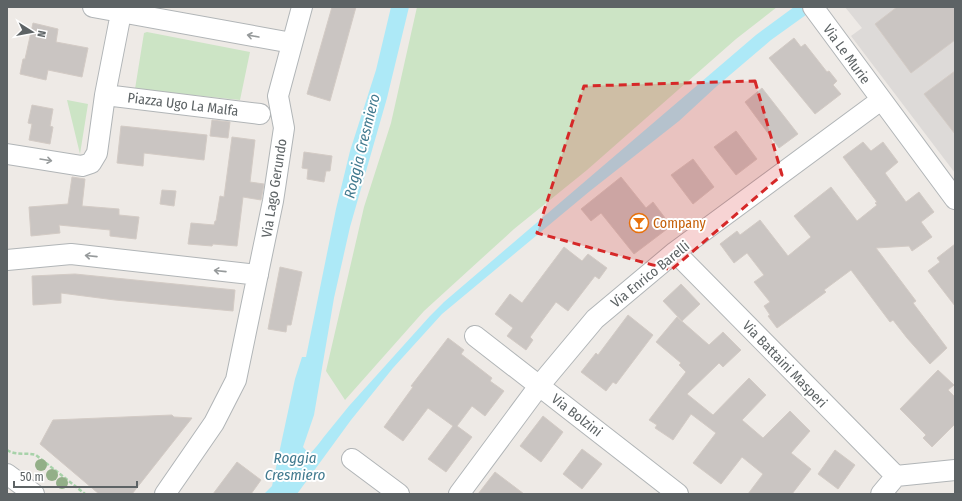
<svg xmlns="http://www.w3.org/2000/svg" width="962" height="501" viewBox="0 0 962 501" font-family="'Fira Sans Condensed',sans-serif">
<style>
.industrial{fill:#dddad8}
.green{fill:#cce4c5}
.water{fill:#ade9f7}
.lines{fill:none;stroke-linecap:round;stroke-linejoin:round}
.stream{stroke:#ade9f7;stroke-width:5}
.building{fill:#cac5c2;stroke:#d3cbc5}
.minor-casing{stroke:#b1b5b7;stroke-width:22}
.path{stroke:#a7d2a9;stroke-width:2.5;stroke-dasharray:4 2;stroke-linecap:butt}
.minor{stroke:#fff;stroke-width:20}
.tree{fill:#93af88}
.oneway{stroke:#969a9b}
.marked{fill:#d62828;fill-opacity:0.2;stroke:#d62828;stroke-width:3;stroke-dasharray:8 5;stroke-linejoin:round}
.labels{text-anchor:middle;stroke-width:4;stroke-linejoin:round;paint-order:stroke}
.street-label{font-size:14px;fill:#5d6365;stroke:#fff}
.food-label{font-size:14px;fill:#c56008;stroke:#fff;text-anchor:start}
.water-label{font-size:15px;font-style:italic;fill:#417a8f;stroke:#fff}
</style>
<rect width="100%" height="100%" fill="#eeeae6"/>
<path class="industrial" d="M845,7H955V173L851,36L862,28Z"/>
<path class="green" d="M417,7H777L736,39L587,170L514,229L424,311L345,400L326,371L364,207L391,123Z
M147,32L250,52L240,100L135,89L144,33Z
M67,100L88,104L80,154Z"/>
<path class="water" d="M391,7H409L387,98L350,227L334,298L314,415L303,447C307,451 311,458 317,453L318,445L323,438L349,406L430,316L444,302L756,35L794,7H817L771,40L717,86L679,121L590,191L442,314L393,368L351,420L297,494H264L272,486L295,379L302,357H306L336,209L350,151L376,70Z"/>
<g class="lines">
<path class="stream" d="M309,459L322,444"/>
</g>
<path class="building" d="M332,7H356L330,101L307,94Z
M897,7H955V40L911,73L875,24Z
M33,23L58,29L56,42L88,48L82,77L48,70L46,80L20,74L23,59H25Z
M794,38L801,47L805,44L827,72L829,71L837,81L833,85L841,94L815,114L769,58Z
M955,71V134L924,94Z
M762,88L798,134L779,148L745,102Z
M32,105L53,109L50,126L53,127L50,144L29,140L32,124L28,123Z
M212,120L230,122L228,138L210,136Z
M121,126L207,135L204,160L144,153L143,166L117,163Z
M736,131L757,159L736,175L714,147Z
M232,137L255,140L250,182L264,184L261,200L243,197L237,246L213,244L212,246L188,244L191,223L214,225L215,221H216L220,196L224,197Z
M863,142L871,151L883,142L898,162L885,173L906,202L919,192L934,212L921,222L932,237L912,251L909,246L876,248L916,301L913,303L947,348L930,364L907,338L893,320L890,322L851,270L824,290L826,292L777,328L768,316L770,315L764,306L770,302L754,282L764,275L747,253L734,263L720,244L737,231L740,235L760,220L788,256L811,237L794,216L831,187L857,221L877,205L875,203L877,202L843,157Z
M304,152L332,156L330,171H326L324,182L307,179L308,169L302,168Z
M693,159L714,187L693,204L671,175Z
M72,177L85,179L82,206L119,209V215L139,217L136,239L110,236V230L59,225L60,233L31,236L29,207L68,204Z
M621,177L646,208L653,202L671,226L634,254L601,213L591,221L581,209Z
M162,190L176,191L174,206L160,204Z
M955,244V306L928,271L940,262L937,258Z
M564,247L582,261L588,254L607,268L599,279L595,276L568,311L556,302L530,337L533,340L526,350L507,336L513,328L495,314L510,294L522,303Z
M280,267L302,272L291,325H287L286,332L268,329Z
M75,274L235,290L233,311L115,300L61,293V303L33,305L32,276Z
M681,284L700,304L682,321L663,301Z
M628,315L653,335L616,384L613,382L606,391L581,372L596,353L598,355Z
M677,317L709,345L723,332L741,350L723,367L719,363L687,394L713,415L749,378L766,395L742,420L763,438L790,411L810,431L791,453L811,469L792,494H748L763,474L742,457L721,484L693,463L716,433L691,414L673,440L655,428L657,425L649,420L686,372L679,365L681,363L656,342Z
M448,338L464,350L461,354L492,378L490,381L504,391L485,416L472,406L457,426L472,437L446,472L428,459L453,426L428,408L403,441L384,427L413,387L411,386Z
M938,370L954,385L948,390L955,397V424L932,447L923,438L926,435L900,409Z
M172,415L174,417L192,418L132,494H99L40,444L53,420Z
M543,416L563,432L541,462L520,446Z
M582,449L602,464L582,489L563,474Z
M835,450L855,465L838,489L818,474Z
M237,462L261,480L251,494H213Z
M495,472L524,494H478Z"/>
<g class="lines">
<defs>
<path id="minor" d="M93,7L292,43
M813,7L955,199
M105,95L260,114
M7,154L82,166L91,163L97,153L105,95L121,13
M675,252L896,476
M7,260L71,254L258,275
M475,336L678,494
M352,459L399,494
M7,474L34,494
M165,494L214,423L236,380L273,201L284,128L278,96L302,7
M459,494L539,386L595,319L675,252L881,100
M881,494L896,476L955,470"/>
</defs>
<use href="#minor" class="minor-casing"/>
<path class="path" d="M7,450C16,456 26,452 36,455L85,494"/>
<use href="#minor" class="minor"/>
</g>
<g class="tree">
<circle cx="41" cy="465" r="6"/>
<circle cx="52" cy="475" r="6"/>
<circle cx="62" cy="483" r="6"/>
</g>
<defs><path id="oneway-shaft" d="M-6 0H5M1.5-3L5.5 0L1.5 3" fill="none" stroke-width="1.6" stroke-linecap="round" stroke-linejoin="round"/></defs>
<g class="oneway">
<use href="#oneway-shaft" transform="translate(253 36) rotate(-170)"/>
<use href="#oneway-shaft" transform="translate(46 160) rotate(9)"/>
<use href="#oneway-shaft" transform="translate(91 256) rotate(-174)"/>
<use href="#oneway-shaft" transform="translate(220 271) rotate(-174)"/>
</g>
<path class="marked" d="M755,81L782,175L671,270L537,233L584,86Z"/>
<defs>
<symbol id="bar-ring" viewBox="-11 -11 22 22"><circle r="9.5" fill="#fff" stroke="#e8710a" stroke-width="1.5"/><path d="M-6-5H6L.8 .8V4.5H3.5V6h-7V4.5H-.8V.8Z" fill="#e8710a"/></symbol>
</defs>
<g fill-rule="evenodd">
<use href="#bar-ring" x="628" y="212" width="22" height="22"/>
</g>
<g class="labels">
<g class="street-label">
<text transform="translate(847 54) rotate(54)" y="5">Via Le Murie</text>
<text transform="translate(183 104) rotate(7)" y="5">Piazza Ugo La Malfa</text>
<text transform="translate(274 188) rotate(-81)" y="5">Via Lago Gerundo</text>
<text transform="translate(650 274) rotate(-39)" y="5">Via Enrico Barelli</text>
<text transform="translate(785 364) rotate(46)" y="5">Via Battaini Masperi</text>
<text transform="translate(577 415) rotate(38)" y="5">Via Bolzini</text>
</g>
<g class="food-label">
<text x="653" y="228">Company</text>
</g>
<g class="water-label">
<text transform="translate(362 146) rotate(-76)" y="5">Roggia Cresmiero</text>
<text x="295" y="463">Roggia<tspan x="295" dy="17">Cresmiero</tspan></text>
</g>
</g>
<rect width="962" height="501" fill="none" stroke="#5d6365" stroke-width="16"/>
<g transform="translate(32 32) rotate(101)" stroke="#ffffff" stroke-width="3" paint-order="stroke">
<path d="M0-3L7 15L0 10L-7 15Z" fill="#5d6365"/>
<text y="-6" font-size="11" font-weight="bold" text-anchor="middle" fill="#5d6365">N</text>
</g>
<path d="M14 481v6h123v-6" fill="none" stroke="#5d6365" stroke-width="2"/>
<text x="20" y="481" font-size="12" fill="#5d6365" stroke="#ffffff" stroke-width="3" paint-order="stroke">50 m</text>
</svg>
